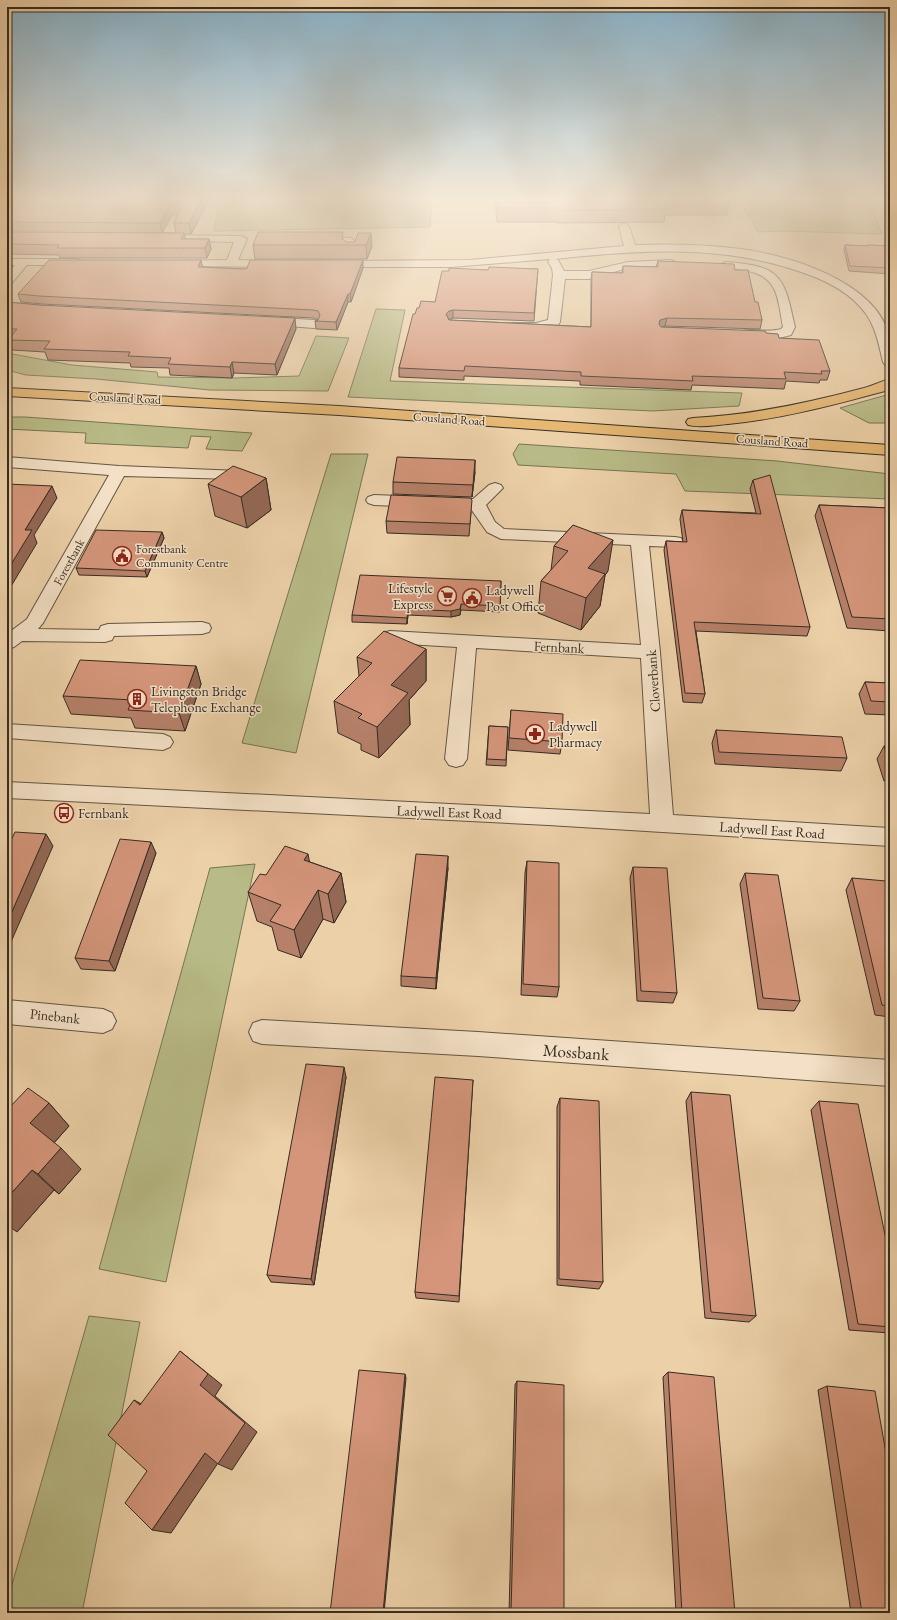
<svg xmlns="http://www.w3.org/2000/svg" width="897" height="1620" viewBox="0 0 897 1620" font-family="'EB Garamond',serif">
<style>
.green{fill:#b8bb87;stroke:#767454}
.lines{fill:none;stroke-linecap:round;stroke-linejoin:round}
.minor-casing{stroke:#635544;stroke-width:2}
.major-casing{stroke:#352c22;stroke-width:2}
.minor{fill:#f3e0c6;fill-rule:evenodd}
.major{fill:#e6b874;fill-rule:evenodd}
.wall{fill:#b68069;stroke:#352c22;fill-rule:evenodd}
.shaded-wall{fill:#946855;stroke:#352c22}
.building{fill:#d4957a;stroke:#352c22}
.labels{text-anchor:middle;stroke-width:3;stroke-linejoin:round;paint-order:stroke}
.far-street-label{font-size:12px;fill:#352c22;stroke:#f3e0c6}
.far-poi-label{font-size:12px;fill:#352c22;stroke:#f3e0c6;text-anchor:start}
.poi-label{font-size:14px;fill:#352c22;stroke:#f3e0c6;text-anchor:start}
.street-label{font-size:14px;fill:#352c22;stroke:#f3e0c6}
.near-street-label{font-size:17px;fill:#352c22;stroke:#f3e0c6}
</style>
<rect width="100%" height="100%" fill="#ecd0a8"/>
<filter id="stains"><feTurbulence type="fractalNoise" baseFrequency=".005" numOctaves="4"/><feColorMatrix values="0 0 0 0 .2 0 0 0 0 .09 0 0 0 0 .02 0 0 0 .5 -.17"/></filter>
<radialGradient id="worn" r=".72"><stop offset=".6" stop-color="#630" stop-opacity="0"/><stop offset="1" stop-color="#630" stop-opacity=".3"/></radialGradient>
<path class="green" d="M220,198H432L430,227L214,231Z
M728,198H867L882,234L783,231L758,232L740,201Z
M376,309L405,310L390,381L742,393L739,406L653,411L348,397Z
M316,336L349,338L328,391L210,390L96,379L26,375L7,370V353L72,365L157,372L158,377L235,378L299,376Z
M890,394V423H869L840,408Z
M7,417H25L252,433L242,451L206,449L211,437L191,436L188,448L85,443L86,433L7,429Z
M519,444L777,461L890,474V499L685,491L676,474L518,465L513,454Z
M331,454H368L296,753L242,743Z
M255,864L166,1282L99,1269L210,868Z
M89,1316L140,1322L82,1613H7V1602Z"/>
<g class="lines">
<defs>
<path id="minor" d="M624,223L629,226L635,245C667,244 700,244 732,248C783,253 878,280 890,339C891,347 890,357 890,366L885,365L883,362C879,346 876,328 866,314C850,291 823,279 798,271C718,244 638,250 555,259L558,260L564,271H589L628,262L670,260L674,261L676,263L674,265L670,266L628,268L589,279H565L560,322L558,325C543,329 529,333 512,329L511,326L512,323H536L548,320L553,275L552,268L548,262L550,259L451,267H334L330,266L328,264L330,262L334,261L470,260L624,246L619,226Z
M155,235L241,236L247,239L238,260L278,261L282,262L284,264L282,266L278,267L172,266L168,265L166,263L168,261L227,260L234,242L151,240L149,238Z
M314,236L351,238L358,244L355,254H347L345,252L346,245L344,243L310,241L308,239Z
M7,259H76L80,260L82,262L80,264L76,265H27L11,284L7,285V274L15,265H7Z
M727,262C778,266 784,274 794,323L795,327L791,335L775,339L742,337L741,334L742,331C755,328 768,333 781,329L783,327C778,301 779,277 748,271C740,269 731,269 723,267L721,265L723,263Z
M265,317L314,320L318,321L320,324L318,327L314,328L261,324L259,321L261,318Z
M7,457L119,466L240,471L242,474L240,477L234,479L124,476L43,623L38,629L99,630L101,626L108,624L202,622L209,624L211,628L209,632L202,634L114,636L112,640L105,642L22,641L14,647L7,649V634L27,619L109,475L7,467Z
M495,483L501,485L503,488L486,505L495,522L504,529L675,537L681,538L683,542L681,546L675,547L649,546L660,652L673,815L890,828V846L548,825L7,798V782L650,814L641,658L476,648L467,759L463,765L456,767L449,765L445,759L457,647L390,643L383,641L381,637L383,633L390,631L641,645L631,545L501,539L487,532L471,509L374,505L368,503L366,500L368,497L374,495L473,499L489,485Z
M7,724L163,734L170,737L173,742L170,747L163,750L7,738Z
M7,1000L103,1009L112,1013L116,1021L112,1029L103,1033L7,1024Z
M262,1020L478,1032L890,1060V1086L478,1056L262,1044L253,1041L249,1032L253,1023Z"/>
<path id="major" d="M890,379V388L885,391C833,405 781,419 728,424C715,425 700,428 688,425L686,422L688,419L693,418C752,415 808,403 864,388C873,386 881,381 890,379Z
M7,388L339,406L890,445V455L339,415L7,396Z"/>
</defs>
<use href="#minor" class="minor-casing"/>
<use href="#major" class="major-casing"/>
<use href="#minor" class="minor"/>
<use href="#major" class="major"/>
</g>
<path class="wall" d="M210,198L191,234H184L185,239H209L211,249L207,258H60L59,255L7,254V232H9L7,225V204ZM177,214H178L174,223L176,233H162L172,215Z
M495,198H727L729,202L727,215H665L664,222L558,223V222H497Z
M344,240L346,242L372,246L367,259H255L253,245Z
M845,245L868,246V245L890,246V274L849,271L844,250Z
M658,261L735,270L755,302L762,320L760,329L665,326L662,327L766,333L779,338L830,371L827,380H820L819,383L786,381L784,389L692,385L691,390L580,385V381L464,376V380L399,377V368L415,314L419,308L435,302L449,271L538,269L534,321L453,318L449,320L591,327V280L592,272L622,273L623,266L656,267Z
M203,267L244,269L363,268L351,302H348L337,330L316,329L315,321L318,320L314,318L42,304L21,302L18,294Z
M7,302L39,305L296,329L277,375L234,373L232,378L170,375L169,368L131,367L130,363L48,360L45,352L12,350L8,339H7Z
M475,472L472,497L393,494V482Z
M266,478L271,510L247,528L215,516L208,484Z
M753,480L810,627L807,636L696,631L705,694L702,703L683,702L664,550L666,541L683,542L680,519L682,510L756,513L750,489Z
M819,505L890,508V631L847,628L815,516Z
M471,512L469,536L387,533L386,521Z
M573,525L608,571L605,575L600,606L581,630L538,613L541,581L551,570L554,546Z
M162,532L164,538L147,577L79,575L76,568Z
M501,581L500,612L461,610L460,615L451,617L408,615L407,624L352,622V615Z
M426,649V681L409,700L410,725L379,758L361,750V744L338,733L334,701L359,676L357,657Z
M196,666L201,684L185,731L135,728L131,718L71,714L63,696Z
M865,682L890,683V715L865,714L859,694Z
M511,710L562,742L560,754L508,750Z
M489,726L508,727L506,766L486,765Z
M716,730L847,758L841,771L715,764L712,743Z
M884,746L890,747V781H884L877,759Z
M156,853L115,971L81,969L75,958Z
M527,861L559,987L557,997L521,995L525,873Z
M310,862L341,873L346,902L334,923L323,919L301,958L278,950L272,927L257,921L248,892L266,875Z
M633,867L677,993L673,1003L637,1001L630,878Z
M448,868L436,989L401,986V976Z
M745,873L800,1001L794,1011L758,1009L740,884Z
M852,878L890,896V1017L875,1015L846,890Z
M346,1077L314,1285L271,1282L267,1275Z
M473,1080L459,1302L416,1298L415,1292Z
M691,1092L756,1316L749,1322L705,1318L686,1101Z
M560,1098L603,1282L599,1289L557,1285V1107Z
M819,1101L890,1259V1333L849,1330L811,1110Z
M49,1103L69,1126L54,1143L81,1169L59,1194L54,1190L17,1232Z
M668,1372L735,1613H676L663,1377Z
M517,1381L564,1613H509L515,1385Z
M827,1386L890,1613H851L818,1390Z"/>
<path class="shaded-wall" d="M202,198H210L191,234L189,223Z
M175,203L177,214L172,215L162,233L160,223L170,205Z
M184,233L186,243L183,249L181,239Z
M371,233L372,246L367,259L366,245Z
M209,239L211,249L207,258L205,248Z
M201,260L203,268L198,267Z
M363,260V268L351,302L350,294Z
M348,294V302L337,330L336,322Z
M453,310V318L449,320L446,314L449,311Z
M295,318L296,329L277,375L275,364Z
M667,318L665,326L659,329L658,332L660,320Z
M232,362L234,373L232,378L230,367Z
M475,460V472L472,497L473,485Z
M266,478L271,510L247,528L241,497Z
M52,486L57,498L34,535L37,543L7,593V571L25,530Z
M162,532L164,538L147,577L145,571Z
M613,540L608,571L605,575L600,606L581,630L586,598L588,568Z
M461,604L460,615L451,617V611Z
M408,609V615L407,624V618Z
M426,649V681L409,700L410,725L379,758L377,727L391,685Z
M196,666L201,684L185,731L179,713Z
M46,834L53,846L7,951V923Z
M151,842L156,853L115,971L109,961Z
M308,854L314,884L304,860Z
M448,856V868L436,989V978Z
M341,873L346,902L334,923L328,894Z
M318,890L323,919L301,958L294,930Z
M344,1067L346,1077L314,1285L311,1279Z
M49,1103L69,1126L51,1146L30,1123Z
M61,1148L81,1169L59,1194L38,1174Z
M32,1170L54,1190L17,1232L7,1225V1198Z
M180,1351L222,1385L215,1396L257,1432L232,1470L218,1464L200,1385Z
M405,1374L406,1378L384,1613H383Z
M134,1400L153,1410L140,1405Z
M205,1453L220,1460L171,1533L152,1530Z"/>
<path class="building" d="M12,198H202L189,223H174L181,207L175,203L170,205L160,223L7,222V221L14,212H7V204Z
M497,198H727L729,202H663L666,209L559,210V208H498Z
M7,232L184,233L181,239H209L205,248H57L59,245L7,244Z
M258,232H343L342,238L346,242H355L358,233H371L366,245H253Z
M845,245L868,246V245L890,246V268L850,266Z
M49,260H201L198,267L244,269L247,268L250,260H363L350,294H348L336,322L315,321L318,320L320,315L318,311L313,310L39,296L18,294Z
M658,261L734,264L735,270H748L755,302H758L762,320L667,318L660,320L659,324L661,327L765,331L766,333L778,334L779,338L819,340L830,371H821L822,374L784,372L786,379L692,376L693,381L581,376V372L465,366L464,371L399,368L413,314H415L417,308H419L421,301L435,302L442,271H449V268L488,270L489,267L538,269L534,313L453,310L449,311L446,314L449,320L591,327L592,272L623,273V266L658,267Z
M7,302L39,305L295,318L275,364L232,362L230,367L168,364L171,358L128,356L130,352L44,349L50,341L8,340L17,329H7Z
M397,457L475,460L473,485L393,482Z
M233,466L266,478L241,497L208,484Z
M770,475L810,627L694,622L705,694L685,693L666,541L687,542L682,510L761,514L753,480Z
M7,484L52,486L25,530H32L7,571Z
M391,495L470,498L472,500L470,524L386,521Z
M819,505L890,508V619L852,617Z
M573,525L613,540L588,568L605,574L586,598L541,581L568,551L554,546Z
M96,530L162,532L145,571L76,568Z
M360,575L501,581L500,606L461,604L460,609L451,611L408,609L407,618L352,615Z
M384,631L426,649L391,685L408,693L377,727L358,718L362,714L334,701L372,663L357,657Z
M80,660L196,666L179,713L128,710L132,700L63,696Z
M865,682L890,683V702L871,701Z
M511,710L563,714L562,742L509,738Z
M489,726L508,727L506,760L487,759Z
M716,730L842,737L847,758L719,752Z
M884,746L890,747V767Z
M15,832L46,834L7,923V849Z
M120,839L151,842L109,961L75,958Z
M285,846L308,854L304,860L341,873L328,894L318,890L294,930L270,921L281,905L248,892L260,874L266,875Z
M416,854L448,856L436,978L401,976Z
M527,861L559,863V987L523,984Z
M633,867L667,868L677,993L641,991Z
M745,873L778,875L800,1001L763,998Z
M852,878L886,881L890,896V1006L882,1005Z
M306,1064L344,1067L311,1279L267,1275Z
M435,1077L473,1080L459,1296L415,1292Z
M28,1088L49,1103L30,1123L61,1148L38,1174L32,1170L7,1198V1110Z
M691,1092L730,1095L756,1316L711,1312Z
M560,1098L599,1101L603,1282L559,1279Z
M819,1101L858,1104L890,1259V1327L858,1324Z
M180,1351L208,1374L200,1385L245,1423L218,1464L205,1453L152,1530L125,1503L147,1471L108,1435L134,1400L140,1405Z
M359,1370L405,1374L383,1613H330Z
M668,1372L714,1377L735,1613H682Z
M517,1381L564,1385V1613H511Z
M827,1386L875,1391L890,1476V1613H862Z"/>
<linearGradient id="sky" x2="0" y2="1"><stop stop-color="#88b5cf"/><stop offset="0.47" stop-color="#f6ead8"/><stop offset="1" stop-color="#f6ead8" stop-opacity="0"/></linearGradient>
<rect width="897" height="424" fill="url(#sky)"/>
<defs>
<symbol id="civic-ring" viewBox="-11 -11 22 22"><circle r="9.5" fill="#f3e0c6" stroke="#8f2418" stroke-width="1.5"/><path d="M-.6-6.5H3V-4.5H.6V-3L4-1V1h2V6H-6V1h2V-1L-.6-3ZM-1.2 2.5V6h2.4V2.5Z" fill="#8f2418"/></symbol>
<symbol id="supermarket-ring" viewBox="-11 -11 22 22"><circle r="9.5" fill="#f3e0c6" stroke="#8f2418" stroke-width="1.5"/><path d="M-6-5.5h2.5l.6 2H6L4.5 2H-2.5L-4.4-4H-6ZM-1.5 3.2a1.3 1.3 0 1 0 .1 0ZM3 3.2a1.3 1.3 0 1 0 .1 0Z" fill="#8f2418"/></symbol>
<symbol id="building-ring" viewBox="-11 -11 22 22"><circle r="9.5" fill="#f3e0c6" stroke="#8f2418" stroke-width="1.5"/><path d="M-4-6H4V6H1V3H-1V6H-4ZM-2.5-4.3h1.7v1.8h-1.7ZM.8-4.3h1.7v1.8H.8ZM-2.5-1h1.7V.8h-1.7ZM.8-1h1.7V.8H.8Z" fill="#8f2418"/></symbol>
<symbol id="pharmacy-ring" viewBox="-11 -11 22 22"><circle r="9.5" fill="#f3e0c6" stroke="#8f2418" stroke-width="1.5"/><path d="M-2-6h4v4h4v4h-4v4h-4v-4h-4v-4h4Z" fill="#8f2418"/></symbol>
<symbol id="bus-ring" viewBox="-11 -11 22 22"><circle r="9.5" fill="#f3e0c6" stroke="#8f2418" stroke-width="1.5"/><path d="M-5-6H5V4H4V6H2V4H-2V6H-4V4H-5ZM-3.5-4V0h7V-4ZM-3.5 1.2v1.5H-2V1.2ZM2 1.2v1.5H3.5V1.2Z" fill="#8f2418"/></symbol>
</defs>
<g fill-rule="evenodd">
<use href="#civic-ring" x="111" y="545" width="22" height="22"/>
<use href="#supermarket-ring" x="436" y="585" width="22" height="22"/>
<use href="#civic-ring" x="461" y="587" width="22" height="22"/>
<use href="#building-ring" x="126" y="688" width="22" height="22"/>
<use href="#pharmacy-ring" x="524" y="723" width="22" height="22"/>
<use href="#bus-ring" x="53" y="802" width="22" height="22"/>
</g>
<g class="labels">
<g class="far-street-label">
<text transform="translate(125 398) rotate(3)" y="4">Cousland Road</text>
<text transform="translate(449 419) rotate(4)" y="4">Cousland Road</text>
<text transform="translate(772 441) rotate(4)" y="4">Cousland Road</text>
<text transform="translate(69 562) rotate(-61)" y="4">Forestbank</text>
</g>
<g class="far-poi-label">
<text x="136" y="553">Forestbank<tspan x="136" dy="14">Community Centre</tspan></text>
</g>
<g class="poi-label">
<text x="433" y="593" text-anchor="end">Lifestyle<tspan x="433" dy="16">Express</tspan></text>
<text x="486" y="595">Ladywell<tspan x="486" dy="16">Post Office</tspan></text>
<text x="151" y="696">Livingston Bridge<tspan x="151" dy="16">Telephone Exchange</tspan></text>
<text x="549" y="731">Ladywell<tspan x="549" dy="16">Pharmacy</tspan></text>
<text x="78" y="818">Fernbank</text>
</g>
<g class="street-label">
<text transform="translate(559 647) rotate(3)" y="5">Fernbank</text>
<text transform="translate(653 681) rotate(-94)" y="5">Cloverbank</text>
<text transform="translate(449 812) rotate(2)" y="5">Ladywell East Road</text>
<text transform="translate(772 830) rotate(4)" y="5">Ladywell East Road</text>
<text transform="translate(55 1016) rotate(6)" y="5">Pinebank</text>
</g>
<g class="near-street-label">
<text transform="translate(576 1052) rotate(4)" y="6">Mossbank</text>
</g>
</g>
<rect width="897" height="1620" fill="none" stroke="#ecd0a8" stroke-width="24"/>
<rect x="8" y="8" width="881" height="1604" fill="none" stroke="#352c22" stroke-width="2"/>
<rect x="12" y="12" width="873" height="1596" fill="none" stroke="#352c22"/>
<rect width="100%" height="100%" filter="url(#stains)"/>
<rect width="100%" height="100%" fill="url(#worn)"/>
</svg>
